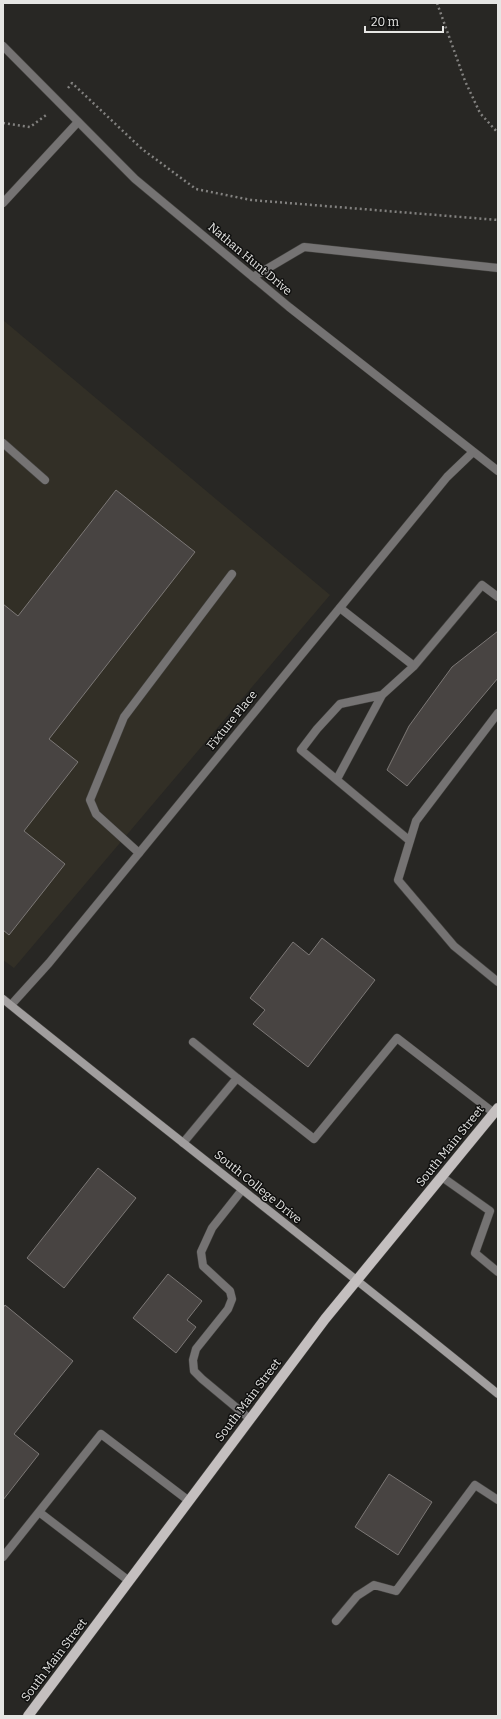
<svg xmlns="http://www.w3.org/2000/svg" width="501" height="1719" viewBox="0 0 501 1719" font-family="Bitter,serif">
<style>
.built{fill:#322f26}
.building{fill:#484442;stroke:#7c7876}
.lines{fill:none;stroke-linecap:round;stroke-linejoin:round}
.service-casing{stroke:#43423f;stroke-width:9}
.minor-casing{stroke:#43423f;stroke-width:9}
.secondary-casing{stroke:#43423f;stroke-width:9}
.primary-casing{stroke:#43423f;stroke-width:11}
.path{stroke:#82817f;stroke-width:2.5;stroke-dasharray:2 3;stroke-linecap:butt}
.service{stroke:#757373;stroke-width:8}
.minor{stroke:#757373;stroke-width:8}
.secondary{stroke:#a19e9e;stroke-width:8}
.primary{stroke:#c4bfbf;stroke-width:10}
.labels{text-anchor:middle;stroke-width:3;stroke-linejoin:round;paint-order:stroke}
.street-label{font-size:12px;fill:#e6e6e4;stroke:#10100f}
</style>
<rect width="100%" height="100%" fill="#282724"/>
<path class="built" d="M3,320L330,595L14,968L3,960Z"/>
<path class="building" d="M116,490L195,552L49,739L78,762L24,831L65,864L9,935L3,930V604L18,616Z
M498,631V678L407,786L387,770L409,726L452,667Z
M322,938L375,980L308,1067L253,1024L265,1010L250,998L293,942L309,955Z
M98,1168L136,1198L64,1288L27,1258Z
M168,1274L202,1301L187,1320L196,1327L176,1353L133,1318Z
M5,1305L73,1361L14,1434L39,1454L3,1500V1308Z
M389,1474L432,1502L398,1555L355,1527Z"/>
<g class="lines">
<defs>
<path id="service" d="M3,203L78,122
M253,277L304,247L498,268
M3,443L45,480
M340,608L414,666L482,585L498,597
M382,695L340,704L317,729L301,750L410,841
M498,713L416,821L398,880L454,946L498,982
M337,779L382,695L414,666
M139,853L96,814L90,800L124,717L232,574
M193,1042L237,1078
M183,1143L237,1078L314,1139L397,1038L494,1113
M442,1177L490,1211L475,1253L498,1272
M242,1190L212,1228L201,1252L203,1266L230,1291L232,1299L228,1309L196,1349L193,1360L194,1371L202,1379L250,1419
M39,1512L129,1581
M3,1557L101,1434L189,1501
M336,1621L357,1596L374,1585L396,1591L475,1485L498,1500"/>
<path id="minor" d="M3,46L135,179L289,307L498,471
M11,1005L49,963L447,477L473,452"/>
<path id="secondary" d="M3,999C167,1132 334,1260 498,1394"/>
<path id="primary" d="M28,1716L325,1319L498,1108"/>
</defs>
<use href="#service" class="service-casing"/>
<use href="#minor" class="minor-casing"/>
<use href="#secondary" class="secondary-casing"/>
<use href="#primary" class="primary-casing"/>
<path class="path" d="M437,3L465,81L480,113L498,133
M68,88L72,83L142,149L196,189L251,200L498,220
M3,123L30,127L46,115"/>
<use href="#service" class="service"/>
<use href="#minor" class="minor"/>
<use href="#secondary" class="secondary"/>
<use href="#primary" class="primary"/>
</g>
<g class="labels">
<g class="street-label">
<text transform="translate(250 259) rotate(40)" y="4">Nathan Hunt Drive</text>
<text transform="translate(232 720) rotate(-51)" y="4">Fixture Place</text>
<text transform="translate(450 1146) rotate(-51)" y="4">South Main Street</text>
<text transform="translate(258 1187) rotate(39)" y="4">South College Drive</text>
<text transform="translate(248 1400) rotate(-53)" y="4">South Main Street</text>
<text transform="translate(54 1660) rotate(-53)" y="4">South Main Street</text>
</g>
</g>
<rect width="501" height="1719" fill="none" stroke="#e6e6e4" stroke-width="8"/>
<path d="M365 26v6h78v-6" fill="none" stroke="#e6e6e4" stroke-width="2"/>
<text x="371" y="26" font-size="12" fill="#e6e6e4" stroke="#10100f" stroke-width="3" paint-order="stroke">20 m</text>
</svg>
